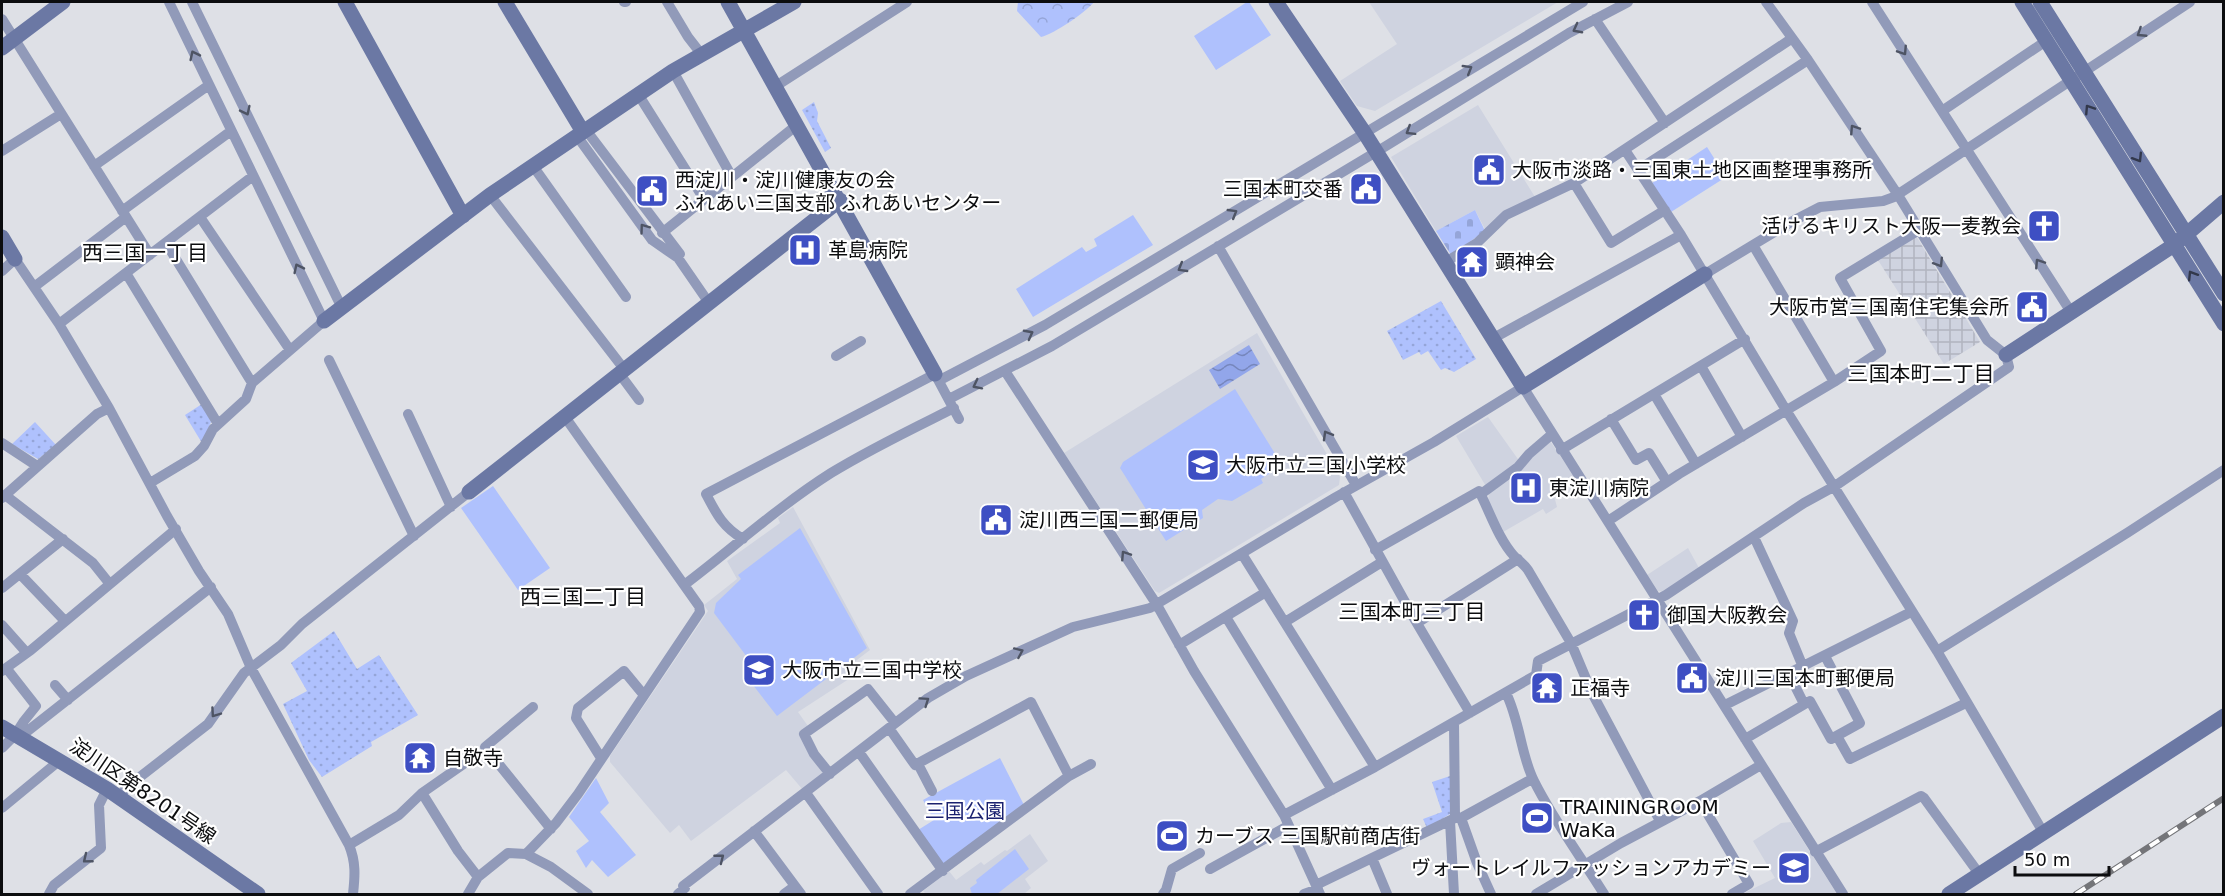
<svg xmlns="http://www.w3.org/2000/svg" width="2225" height="896" viewBox="0 0 2225 896" font-family="'DejaVu Sans','Noto Sans JP',sans-serif">
<style>
.built{fill:#cfd3e0}
.industrial{fill:url(#industrial-grid)}
.grass{fill:url(#grass-dots)}
.forest{fill:url(#forest-crowns)}
.cemetery{fill:url(#cemetery-stones)}
.park{fill:#afc1fd}
.water{fill:url(#water-waves)}
.lines{fill:none;stroke-linecap:round;stroke-linejoin:round}
.street{stroke:#919ab9;stroke-width:10}
.secondary{stroke:#6b78a4;stroke-width:15}
.rail-casing{stroke:#747579;stroke-width:6}
.rail{stroke:#fff;stroke-width:4;stroke-dasharray:11;stroke-linecap:butt}
.oneway{stroke:#4e5464}
.oneway2{stroke:#32384b}
.labels{text-anchor:middle;stroke-width:4.5;stroke-linejoin:round;paint-order:stroke}
.poi-label{font-size:20px;fill:#0c0d0f;stroke:#fff;text-anchor:start}
.street-label{font-size:20px;fill:#0c0d0f;stroke:#fff}
.park-label{font-size:20px;fill:#1a216f;stroke:#fff}
.neighbourhood-label{font-size:21px;fill:#0c0d0f;stroke:#fff}
</style>
<defs>
<pattern id="industrial-grid" width="8" height="8" patternUnits="userSpaceOnUse" patternTransform="scale(1.5)"><rect width="8" height="8" fill="#cfd3e0"/><path d="M0 4h8M4 0v8" fill="none" stroke="#b1b4bf"/></pattern>
<pattern id="grass-dots" width="8" height="8" patternUnits="userSpaceOnUse" patternTransform="scale(1.5)"><rect width="8" height="8" fill="#afc1fd"/><path d="M2 2h.1M6 6h.1" fill="none" stroke="#95a5d8" stroke-width="1.8" stroke-linecap="round"/></pattern>
<pattern id="forest-crowns" width="20" height="18" patternUnits="userSpaceOnUse" patternTransform="scale(1.5)"><rect width="20" height="18" fill="#afc1fd"/><path d="M2 6a3 3 0 1 1 6 0M12 15a3 3 0 1 1 6 0" fill="none" stroke="#95a5d8"/></pattern>
<pattern id="cemetery-stones" width="16" height="16" patternUnits="userSpaceOnUse" patternTransform="scale(1.5)"><rect width="16" height="16" fill="#afc1fd"/><path d="M2 7V4a2 2 0 0 1 4 0v3zM10 15v-3a2 2 0 0 1 4 0v3z" fill="#95a5d8"/></pattern>
<pattern id="water-waves" width="16" height="10" patternUnits="userSpaceOnUse" patternTransform="scale(1.5)"><rect width="16" height="10" fill="#92a6ea"/><path d="M0 5q4-4 8 0t8 0" fill="none" stroke="#7686bc"/></pattern>
</defs>
<rect width="100%" height="100%" fill="#dee0e6"/>
<path class="built" d="M1369,2H1558L1375,111L1357,106L1340,81L1397,44Z
M1478,105L1535,197L1485,229L1475,210L1436,231L1391,157Z
M1257,333L1340,477L1339,485L1159,593L1155,591L1064,453Z
M1488,417L1520,462L1487,488L1456,436Z
M1548,438L1574,476L1553,492L1557,507L1546,514L1543,509L1503,532L1488,501L1489,491Z
M793,507L870,650L849,666L855,675L798,712L810,729L803,734L827,772L803,790L786,770L691,841L679,825L670,833L610,762V756L708,611L704,605L737,579L727,561L780,523L778,518Z
M1688,548L1699,568L1664,592L1658,591L1647,575Z
M1791,822L1837,894H1742L1775,878L1753,841L1781,823Z
M1030,834L1048,861L1025,879L1031,888L1024,894H926L923,891L949,871L956,880L981,862L984,865L1005,850L1007,851Z"/>
<path class="industrial" d="M1915,234L1980,342L1944,364L1876,257Z"/>
<path class="grass" d="M814,102L818,113L817,121L831,148L825,152L802,110Z
M1441,301L1476,359L1454,372L1445,368L1441,370L1428,351L1421,355L1419,352L1403,360L1387,331Z
M202,404L211,422L202,443L185,415Z
M35,422L56,445L38,459L12,444Z
M334,631L357,669L379,655L418,715L371,742L372,746L322,777L309,760L283,704L307,691L291,663Z
M1450,776V814L1427,828L1423,819L1442,812L1432,782Z"/>
<path class="forest" d="M1018,2H1094C1086,12 1054,34 1041,37L1017,11Z"/>
<path class="cemetery" d="M1475,210L1485,231L1451,255L1436,231Z"/>
<path class="park" d="M1247,2H1249L1271,35L1216,70L1194,36Z
M1707,147L1726,177L1671,212L1652,183Z
M1133,215L1153,245L1033,317L1016,289L1082,247L1086,252L1097,246L1094,239Z
M1235,389L1282,465L1261,479L1263,483L1232,501L1218,499L1202,510L1203,518L1166,541L1120,468L1123,462Z
M493,486L550,568L518,590L461,508Z
M800,528L867,648L777,716L753,685L762,677L714,613L716,603L741,579L738,575Z
M1000,758L1024,805L942,866L918,830L934,820L923,800Z
M596,778L609,803L600,812L636,855L608,877L592,860L586,868L576,851L589,841L569,817Z
M1015,849L1029,869L997,894H972L970,888L977,883L976,880Z"/>
<path class="water" d="M1249,345L1260,364L1220,389L1209,370Z"/>
<g class="lines">
<path class="street" d="M192,2L341,306
M624,2H626
M667,2L688,37L702,55
M1872,2L2071,312
M2,19L150,255
M1595,19L1665,123
M673,71L732,177
M776,86L907,2
M638,94L704,199
M1942,111L2046,41
M586,130L680,254
M577,136L652,240L678,258L709,303
M1625,150L1681,235L1786,410L1937,651L2043,832
M2,151L61,114
M94,166L209,85
M533,166L626,297
M1638,170L1808,60
M1574,183L1611,243L1665,210
M490,195L624,369
M122,211L231,131
M200,217L290,350
M662,233L797,125
M166,243L252,383
M1753,245L1834,382
M1218,246L1356,485
M1444,263L1477,243L1506,215L1574,183L1791,39
M2,271L15,259L59,324L109,408L167,516L199,571L228,614L251,668L349,845C356,862 355,876 353,894
M126,273L218,424
M1705,274L1791,222L1820,207L1883,201L1894,197L2190,2
M34,287L126,217
M59,324L253,176
M1492,339L1681,235
M836,356L861,341
M329,360L414,536
M1701,366L1742,437
M1005,371L1157,605L1194,671L1284,815L1320,894
M619,373L639,400
M940,380L1045,325L1583,2
M1654,394L1696,464
M949,399L1052,346L1386,146L1569,33L1628,2
M408,414L451,507
M1611,419L1636,460L1649,453L1667,482
M2,443L37,466
M1561,450L1745,339
M150,483L195,456L204,446L213,429L246,399L252,383L324,321L169,2
M1344,492L1415,620L1470,713
M1481,494L1518,467L1529,454L1551,435
M5,495L93,563L109,583
M2,498L97,414L109,408
M1608,521L1679,474L1834,382L1881,351L1840,278L1919,230
M1754,537L1793,621L1789,633L1803,667
M743,539C723,527 717,515 706,494L935,374L959,419
M1375,550L1479,491C1490,512 1498,538 1514,556C1519,561 1524,564 1528,570L1571,643L1592,693L1660,821
M1242,554L1375,767
M20,574L64,620
M684,585C733,548 779,506 831,473C870,449 912,429 954,408
M2,588L63,539
M1226,617L1332,790
M1285,622L1382,562
M1417,623L1518,559
M2,625L26,652
M1179,645L1266,592
M1937,651L2127,533L2224,470
M2,671L31,650L176,529
M1789,674L1804,704
M55,685L68,700
M1506,693C1520,721 1521,756 1534,781C1554,821 1581,857 1604,894
M1725,705L1911,612
M533,707L485,747L551,829
M1454,722L1455,818
M889,728L915,765L1031,702L1069,776
M1837,736L1850,759L1966,703
M20,737L211,587
M1745,739L1810,701L1831,739L1860,723L1825,656
M2,748L15,735L24,721L36,706L7,669
M859,752L943,871
M601,758L576,718L578,708L624,671L643,694
M918,764L932,791
M830,774L814,754L804,734L868,689L895,723
M422,793L458,851L478,877
M806,793L878,894
M119,797L127,787L208,724L244,673L281,645L302,624L469,492
M1700,801L1749,884L1732,894
M2,808L59,761
M1284,815L1375,767L1536,675L1538,661L1666,595L1804,503L1835,486L2009,367L2006,355L1987,340L1898,195L1808,60L1766,2
M1461,818L1477,863L1491,894
M1450,821L1454,894
M754,831L795,886
M349,845L399,815L422,793L468,761
M1815,852L1921,796L1924,798L1980,875
M526,854L551,867L588,894
M1372,858L1387,894
M1210,869L1288,826
M1316,885L1455,818H1461L1532,779
M49,894L54,885L101,848L99,805L107,789
M468,894L478,877L508,853L526,854L556,823L578,794L700,612L699,606L565,417
M678,894L685,888L683,886L928,698L966,676L1073,627L1150,608L1336,497L1434,442L1523,387L1843,894
M784,894L795,886L801,894
M910,894L1069,776L1091,764
M1163,894L1166,890L1172,869L1200,853
M1304,894L1318,889
M1536,894L1621,843L1700,801L1761,765"/>
<path class="secondary" d="M345,2L463,216
M505,2L583,132
M728,2L935,374
M1276,2L1364,132L1523,387L1705,274
M2022,2L2224,324
M2040,2L2224,294
M2,48L63,2
M2,237L15,259
M324,321L490,195L673,71L794,2
M2006,355L2174,245L2224,202
M469,492L840,200
M2,727L107,789L258,894
M1949,894L2224,716"/>
<defs>
<path id="rail" d="M2076,894L2224,798"/>
</defs>
<use href="#rail" class="rail-casing"/>
<use href="#rail" class="rail"/>
</g>
<defs><path id="oneway-chevron" d="M-2-3.5L2.5 0L-2 3.5" fill="none" stroke-width="1.6" stroke-linecap="round" stroke-linejoin="round" transform="scale(1.5)"/></defs>
<g class="oneway">
<use href="#oneway-chevron" transform="translate(1577 29) rotate(152)"/>
<use href="#oneway-chevron" transform="translate(2141 33) rotate(147)"/>
<use href="#oneway-chevron" transform="translate(1903 51) rotate(57)"/>
<use href="#oneway-chevron" transform="translate(194 55) rotate(-116)"/>
<use href="#oneway-chevron" transform="translate(1468 69) rotate(-31)"/>
<use href="#oneway-chevron" transform="translate(246 111) rotate(64)"/>
<use href="#oneway-chevron" transform="translate(1854 129) rotate(-123)"/>
<use href="#oneway-chevron" transform="translate(1410 131) rotate(148)"/>
<use href="#oneway-chevron" transform="translate(1233 213) rotate(-31)"/>
<use href="#oneway-chevron" transform="translate(644 228) rotate(-126)"/>
<use href="#oneway-chevron" transform="translate(1939 263) rotate(58)"/>
<use href="#oneway-chevron" transform="translate(2039 263) rotate(-123)"/>
<use href="#oneway-chevron" transform="translate(298 268) rotate(-116)"/>
<use href="#oneway-chevron" transform="translate(1182 268) rotate(149)"/>
<use href="#oneway-chevron" transform="translate(1029 334) rotate(-28)"/>
<use href="#oneway-chevron" transform="translate(977 385) rotate(153)"/>
<use href="#oneway-chevron" transform="translate(1327 435) rotate(-120)"/>
<use href="#oneway-chevron" transform="translate(1125 555) rotate(-123)"/>
<use href="#oneway-chevron" transform="translate(1019 652) rotate(-24)"/>
<use href="#oneway-chevron" transform="translate(925 701) rotate(-35)"/>
<use href="#oneway-chevron" transform="translate(215 713) rotate(125)"/>
<use href="#oneway-chevron" transform="translate(720 858) rotate(-38)"/>
<use href="#oneway-chevron" transform="translate(87 859) rotate(141)"/>
</g>
<g class="oneway2">
<use href="#oneway-chevron" transform="translate(2089 109) rotate(-123)"/>
<use href="#oneway-chevron" transform="translate(2138 158) rotate(58)"/>
<use href="#oneway-chevron" transform="translate(2192 275) rotate(-122)"/>
</g>
<defs>
<symbol id="civic-square" viewBox="-11 -11 22 22"><rect x="-9" y="-9" width="18" height="18" rx="4" fill="#3e4fc3" stroke="#fff"/><path d="M-.6-6.5H3V-4.5H.6V-3L4-1V1h2V6H-6V1h2V-1L-.6-3ZM-1.2 2.5V6h2.4V2.5Z" fill="#fff"/></symbol>
<symbol id="church-square" viewBox="-11 -11 22 22"><rect x="-9" y="-9" width="18" height="18" rx="4" fill="#3e4fc3" stroke="#fff"/><path d="M-1.2-6h2.4v3.5h3.3v2.4h-3.3V6h-2.4V-.1h-3.3v-2.4h3.3Z" fill="#fff"/></symbol>
<symbol id="hospital-square" viewBox="-11 -11 22 22"><rect x="-9" y="-9" width="18" height="18" rx="4" fill="#3e4fc3" stroke="#fff"/><path d="M-5-5h3v3.5h4V-5h3V5h-3V1.5h-4V5h-3Z" fill="#fff"/></symbol>
<symbol id="temple-square" viewBox="-11 -11 22 22"><rect x="-9" y="-9" width="18" height="18" rx="4" fill="#3e4fc3" stroke="#fff"/><path d="M0-6L5-2H3V0L6.5 2.5H4V6H1.5V3h-3V6H-4V2.5H-6.5L-3 0V-2H-5Z" fill="#fff"/></symbol>
<symbol id="school-square" viewBox="-11 -11 22 22"><rect x="-9" y="-9" width="18" height="18" rx="4" fill="#3e4fc3" stroke="#fff"/><path d="M0-5L7-2L0 1L-7-2ZM-4 1L0 2.5L4 1V4Q0 6-4 4Z" fill="#fff"/></symbol>
<symbol id="stadium-square" viewBox="-11 -11 22 22"><rect x="-9" y="-9" width="18" height="18" rx="4" fill="#3e4fc3" stroke="#fff"/><path d="M0-5a6.5 5 0 1 0 0 10a6.5 5 0 1 0 0-10ZM-3.5-1.8h7v3.6h-7Z" fill="#fff"/></symbol>
<symbol id="university-square" viewBox="-11 -11 22 22"><rect x="-9" y="-9" width="18" height="18" rx="4" fill="#3e4fc3" stroke="#fff"/><path d="M0-5L7-2L0 1L-7-2ZM-4 1L0 2.5L4 1V4Q0 6-4 4Z" fill="#fff"/></symbol>
</defs>
<g fill-rule="evenodd">
<use href="#civic-square" x="1470" y="151" width="38" height="38"/>
<use href="#civic-square" x="1347" y="170" width="38" height="38"/>
<use href="#civic-square" x="633" y="172" width="38" height="38"/>
<use href="#church-square" x="2025" y="207" width="38" height="38"/>
<use href="#hospital-square" x="786" y="231" width="38" height="38"/>
<use href="#temple-square" x="1453" y="243" width="38" height="38"/>
<use href="#civic-square" x="2013" y="288" width="38" height="38"/>
<use href="#school-square" x="1184" y="446" width="38" height="38"/>
<use href="#hospital-square" x="1507" y="469" width="38" height="38"/>
<use href="#civic-square" x="977" y="501" width="38" height="38"/>
<use href="#church-square" x="1625" y="596" width="38" height="38"/>
<use href="#school-square" x="740" y="651" width="38" height="38"/>
<use href="#civic-square" x="1673" y="659" width="38" height="38"/>
<use href="#temple-square" x="1528" y="669" width="38" height="38"/>
<use href="#temple-square" x="401" y="739" width="38" height="38"/>
<use href="#stadium-square" x="1518" y="799" width="38" height="38"/>
<use href="#stadium-square" x="1153" y="817" width="38" height="38"/>
<use href="#university-square" x="1775" y="849" width="38" height="38"/>
</g>
<g class="labels">
<g class="poi-label">
<text x="1512" y="177">大阪市淡路・三国東土地区画整理事務所</text>
<text x="675" y="187">西淀川・淀川健康友の会<tspan x="675" dy="23">ふれあい三国支部 ふれあいセンター</tspan></text>
<text x="1343" y="196" text-anchor="end">三国本町交番</text>
<text x="2021" y="233" text-anchor="end">活けるキリスト大阪一麦教会</text>
<text x="828" y="257">革島病院</text>
<text x="1495" y="269">顕神会</text>
<text x="2009" y="314" text-anchor="end">大阪市営三国南住宅集会所</text>
<text x="1226" y="472">大阪市立三国小学校</text>
<text x="1549" y="495">東淀川病院</text>
<text x="1019" y="527">淀川西三国二郵便局</text>
<text x="1667" y="622">御国大阪教会</text>
<text x="782" y="677">大阪市立三国中学校</text>
<text x="1715" y="685">淀川三国本町郵便局</text>
<text x="1570" y="695">正福寺</text>
<text x="443" y="765">自敬寺</text>
<text x="1560" y="814">TRAININGROOM<tspan x="1560" dy="23">WaKa</tspan></text>
<text x="1195" y="843">カーブス 三国駅前商店街</text>
<text x="1771" y="875" text-anchor="end">ヴォートレイルファッションアカデミー</text>
</g>
<g class="street-label">
<text transform="translate(143 791) rotate(34)" y="7">淀川区第8201号線</text>
</g>
<g class="park-label">
<text x="965" y="818">三国公園</text>
</g>
<g class="neighbourhood-label">
<text x="145" y="260">西三国一丁目</text>
<text x="1921" y="381">三国本町二丁目</text>
<text x="583" y="604">西三国二丁目</text>
<text x="1412" y="619">三国本町三丁目</text>
</g>
</g>
<rect width="2225" height="896" fill="none" stroke="#0c0d0f" stroke-width="6"/>
<path d="M2015 866v9h94v-9" fill="none" stroke="#0c0d0f" stroke-width="3"/>
<text x="2024" y="866" font-size="18" fill="#0c0d0f" stroke="#ffffff" stroke-width="4.5" paint-order="stroke">50 m</text>
</svg>
